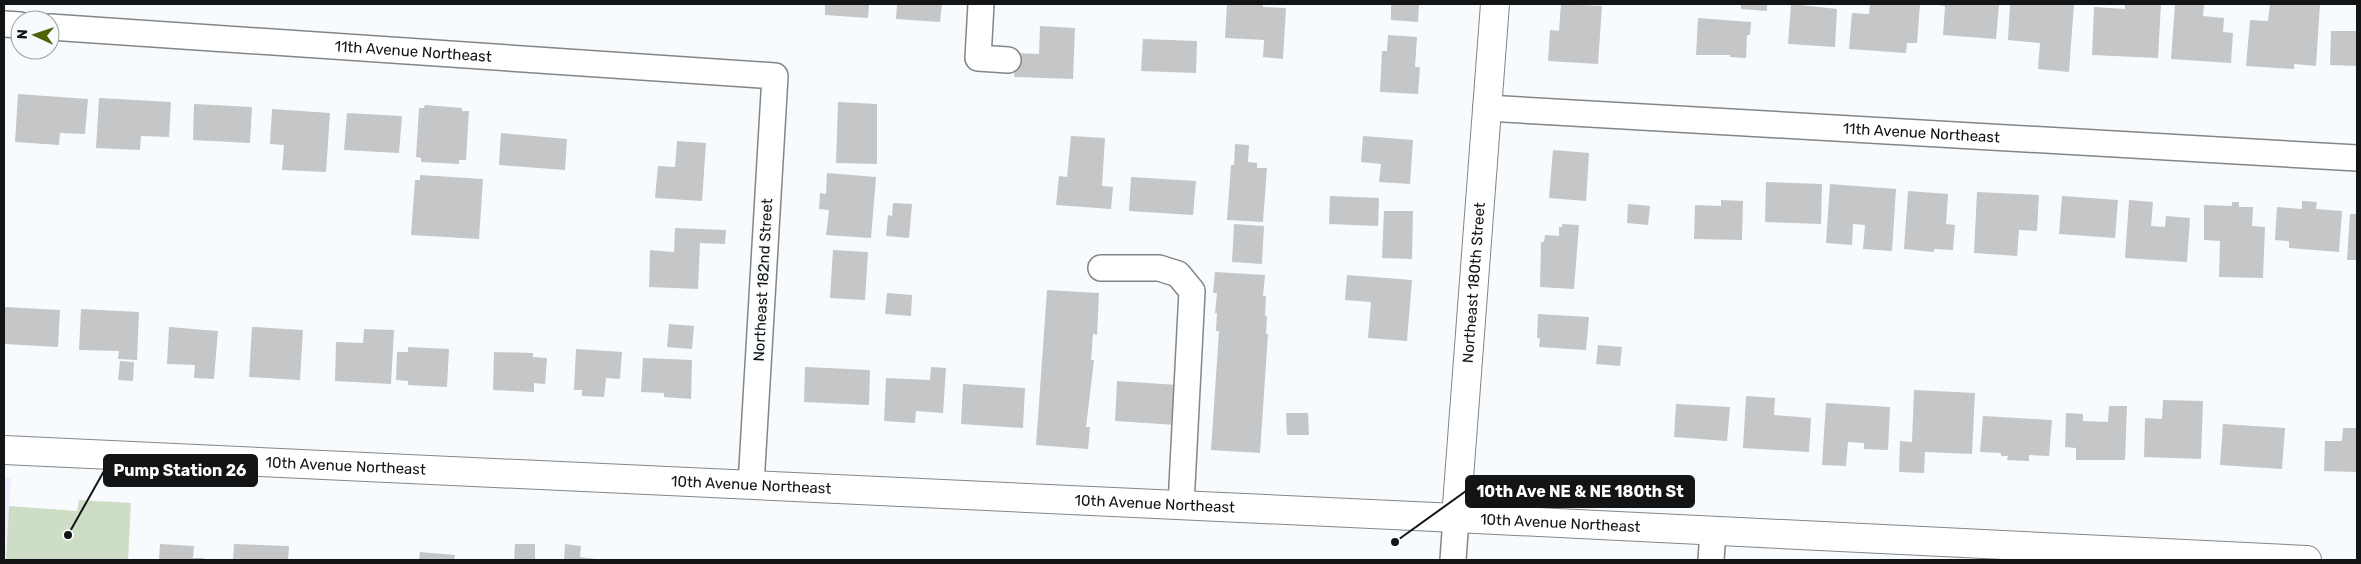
<svg xmlns="http://www.w3.org/2000/svg" width="2361" height="564" viewBox="0 0 2361 564" font-family="Rubik,sans-serif">
<style>
.commercial{fill:#f1edff}
.green{fill:#ceddc5}
.building{fill:#c4c6c8}
.lines{fill:none;stroke-linecap:round;stroke-linejoin:round}
.minor-casing{stroke:#838587;stroke-width:28}
.tertiary-casing{stroke:#838587;stroke-width:30}
.minor{stroke:#fff;stroke-width:25}
.tertiary{stroke:#fff;stroke-width:28}
.labels{text-anchor:middle;stroke-width:4;stroke-linejoin:round;paint-order:stroke}
.street-label{font-size:15px;fill:#131415;stroke:#f8fbfd}
.leader{fill:none;stroke:#131415;stroke-width:2}
.callout-dot{fill:#131415;stroke:#f8fbfd;stroke-width:2}
.callout{fill:#131415;stroke:#131415;stroke-width:2}
.callout-label{font-size:16px;text-anchor:middle;font-weight:bold;fill:#fff}
</style>
<rect width="100%" height="100%" fill="#f8fbfd"/>
<path class="commercial" d="M4,478H11L6,560H4Z"/>
<path class="green" d="M79,500L131,503L128,560H6L9,506L77,511Z"/>
<path class="building" d="M825,4H869L868,18L825,15Z
M897,4H942L940,22L896,19Z
M1227,4H1263V7L1286,8L1283,59L1263,57L1264,40L1225,38Z
M1391,4H1419L1418,22L1391,20Z
M1561,4L1602,6L1598,64L1548,61L1550,30L1559,31Z
M1741,4H1767V11L1741,9Z
M1791,4L1837,9L1835,47L1788,44Z
M1870,4H1920L1917,43H1907L1906,53L1849,49L1852,13L1869,14Z
M1931,4L1999,5L1996,39L1943,35L1945,6Z
M2010,4H2074L2069,72L2038,69L2040,43L2008,40Z
M2125,4H2161L2158,58L2092,55L2094,7L2125,9Z
M2175,4H2204L2203,16L2224,18L2223,32L2233,33L2231,63L2171,59Z
M2270,4H2320L2316,66L2294,64V69L2246,66L2250,20L2268,21Z
M1698,18L1751,22L1750,35H1747L1746,58L1730,57V55H1696Z
M1040,26L1075,28L1073,79L1014,77L1015,53L1039,54Z
M2331,31H2357V66L2330,65Z
M1388,35L1417,37L1415,67H1420L1418,94L1380,92L1382,51H1387Z
M1143,39L1197,41L1196,73L1141,71Z
M18,94L88,99L85,134L60,133L59,145L15,142Z
M99,98L171,102L169,137L141,136L140,150L96,148Z
M838,102L877,104V164L836,163Z
M194,104L252,107L250,143L193,140Z
M425,105L462,108V111H469L466,160H459V164L421,162V158L416,157L419,108H424Z
M272,109L330,113L326,172L282,170L284,145L270,144Z
M347,113L402,116L399,153L344,150Z
M501,133L567,139L565,170L499,165Z
M1071,136L1105,138L1102,186L1113,187L1111,209L1056,205L1059,176L1067,177Z
M1363,136L1413,140L1410,184L1379,182L1381,164L1361,162Z
M677,141L706,143L702,201L655,198L658,166L675,167Z
M1235,144L1249,145L1248,162L1257,163V168H1267L1263,222L1227,220L1231,165H1234Z
M1553,150L1589,153L1586,201L1549,198Z
M827,173L876,177L871,238L826,235L829,210L819,209L820,193L826,194Z
M420,175L483,179L479,239L411,235L415,180H420Z
M1131,177L1196,181L1193,215L1129,211Z
M1766,182L1822,184L1821,224L1765,222Z
M1830,184L1896,189L1892,251L1863,249L1865,225L1853,224L1852,245L1826,243Z
M1908,191L1948,194L1946,224L1955,225L1953,250L1934,249V252L1904,249Z
M1977,192L2039,195L2037,231L2019,230L2017,256L1974,253Z
M1330,196L1379,198L1378,226L1329,224Z
M2062,196L2118,200L2115,238L2059,234Z
M1721,200L1743,201L1742,240L1694,239L1695,205L1721,206Z
M2129,200L2153,202L2151,226L2165,227L2166,216L2190,218L2187,262L2125,258Z
M2302,201L2317,202L2316,209L2342,211L2339,252L2289,248V241L2275,240L2277,207L2302,209Z
M2232,202H2239V207H2253L2252,226L2265,227L2263,278L2219,277L2220,241L2204,240V205L2232,206Z
M893,203L912,204L909,238L886,236L888,215L892,216Z
M1628,204L1650,206L1648,225L1627,223Z
M1384,211H1413L1412,259L1382,258Z
M2350,214H2357V260H2347Z
M1234,224L1264,226L1262,264L1232,262Z
M1562,224L1579,225L1574,289L1540,287L1541,242H1544L1545,235L1559,236V227H1562Z
M675,228L726,230L725,244L700,243L698,289L649,287L650,250L674,252Z
M833,250L868,252L865,300L830,298Z
M1215,272L1265,275L1263,296H1266L1265,316H1267L1266,334H1268L1260,453L1211,450L1219,331H1216L1217,313H1215L1217,293H1213Z
M1347,275L1412,280L1407,341L1368,338L1371,302L1345,300Z
M1047,290L1099,293L1097,335L1093,334L1091,360H1094L1086,427H1090L1088,449L1036,445Z
M887,293L912,295L911,316L885,314Z
M4,307L60,310L58,347L4,344Z
M81,309L139,312L137,360L118,359L119,351L79,350Z
M1538,314L1589,317L1586,350L1539,347L1540,338H1537Z
M669,324L694,326L692,349L667,347Z
M169,327L218,331L214,379L194,378L195,365L167,364Z
M252,327L303,330L300,380L249,377Z
M364,329L394,330L391,384L335,381L336,342L363,343Z
M1598,345L1622,347L1620,366L1596,364Z
M408,347L449,349L447,387L408,385V381L396,380L397,352H408Z
M576,349L622,352L620,379L606,378L604,397L582,396V390H574Z
M494,352L533,353V357L547,358L545,384L534,383V392L493,390Z
M643,358L692,360L691,399L664,397V393L641,392Z
M120,361L134,362L133,381L118,380Z
M805,367L870,370L869,405L804,402Z
M931,367L946,368L943,413L916,411L915,423L884,421L886,378L930,380Z
M1117,381L1178,385L1176,425L1115,421Z
M963,384L1025,388L1023,428L961,424Z
M1914,390L1975,393L1972,454L1925,452L1924,473L1899,472L1900,441L1912,442Z
M1746,396L1775,398L1774,415L1811,418L1809,452L1743,448Z
M2163,400L2203,401L2201,459L2144,457L2145,418L2162,419Z
M1826,403L1890,407L1888,450L1864,449V443L1848,442L1846,466L1822,465Z
M1676,404L1730,407L1727,441L1674,437Z
M2109,406H2127L2125,460H2076V448L2065,447L2066,413L2083,414V421L2108,422Z
M1286,413H1308L1309,435H1287Z
M1983,416L2052,420L2049,456L2029,455V461L2007,460L2008,456H2001V453L1980,452Z
M2223,424L2285,428L2282,469L2220,465Z
M2343,428H2357V472L2324,471L2325,441H2342Z
M160,544L194,546L193,558H204L203,560H159Z
M234,544L289,546L288,560H233Z
M515,544H535V560H514Z
M565,544L581,546L580,557L603,560H564Z
M420,552L455,555L454,560H419Z"/>
<g class="lines">
<defs>
<g id="minor">
<path d="M981,4L978,58L1008,60"/>
<path d="M4,24L20,25"/>
<path id="s1" d="M50,27L775,76L751,485"/>
<path id="s2" d="M1486,108L2357,158"/>
<path d="M1101,268H1159L1178,274L1192,291L1181,505"/>
<path d="M1453,560L1456,518"/>
<path d="M1711,560L1713,531"/>
</g>
<g id="tertiary">
<path id="s3" d="M4,450L1456,518L2307,560"/>
<path id="s4" d="M1456,518L1495,4"/>
</g>
</defs>
<use href="#minor" class="minor-casing"/>
<use href="#tertiary" class="tertiary-casing"/>
<use href="#minor" class="minor"/>
<use href="#tertiary" class="tertiary"/>
</g>
<g class="labels">
<g class="street-label">
<text dy="5" stroke="none"><textPath href="#s1" startOffset="364">11th Avenue Northeast</textPath></text>
<text dy="5" stroke="none"><textPath href="#s2" startOffset="436">11th Avenue Northeast</textPath></text>
<text transform="translate(763 280) rotate(-87)" y="5">Northeast 182nd Street</text>
<text dy="5" stroke="none"><textPath href="#s4" startOffset="236">Northeast 180th Street</textPath></text>
<text dy="5" stroke="none"><textPath href="#s3" startOffset="342">10th Avenue Northeast</textPath></text>
<text dy="5" stroke="none"><textPath href="#s3" startOffset="748">10th Avenue Northeast</textPath></text>
<text dy="5" stroke="none"><textPath href="#s3" startOffset="1152">10th Avenue Northeast</textPath></text>
<text dy="5" stroke="none"><textPath href="#s3" startOffset="1558">10th Avenue Northeast</textPath></text>
</g>
</g>
<path class="leader" d="M68 535L104 471M1395 542L1466 491"/>
<g class="callout-dot">
<circle cx="68" cy="535" r="5"/>
<circle cx="1395" cy="542" r="5"/>
</g>
<g class="callout">
<rect x="104" y="455" width="153" height="31" rx="5"/>
<rect x="1466" y="476" width="228" height="31" rx="5"/>
</g>
<g class="callout-label">
<text x="180" y="476">Pump Station 26</text>
<text x="1580" y="497">10th Ave NE &amp; NE 180th St</text>
</g>
<rect width="2361" height="564" fill="none" stroke="#131415" stroke-width="10"/>
<g transform="translate(35 35) rotate(273)"><circle r="24" fill="#f8fbfd" stroke="#9c9fa0"/>
<path d="M0-4L9 19L0 12L-9 19Z" fill="#516106"/>
<text y="-8" font-size="14" font-weight="bold" text-anchor="middle" fill="#131415">N</text>
</g>
</svg>
